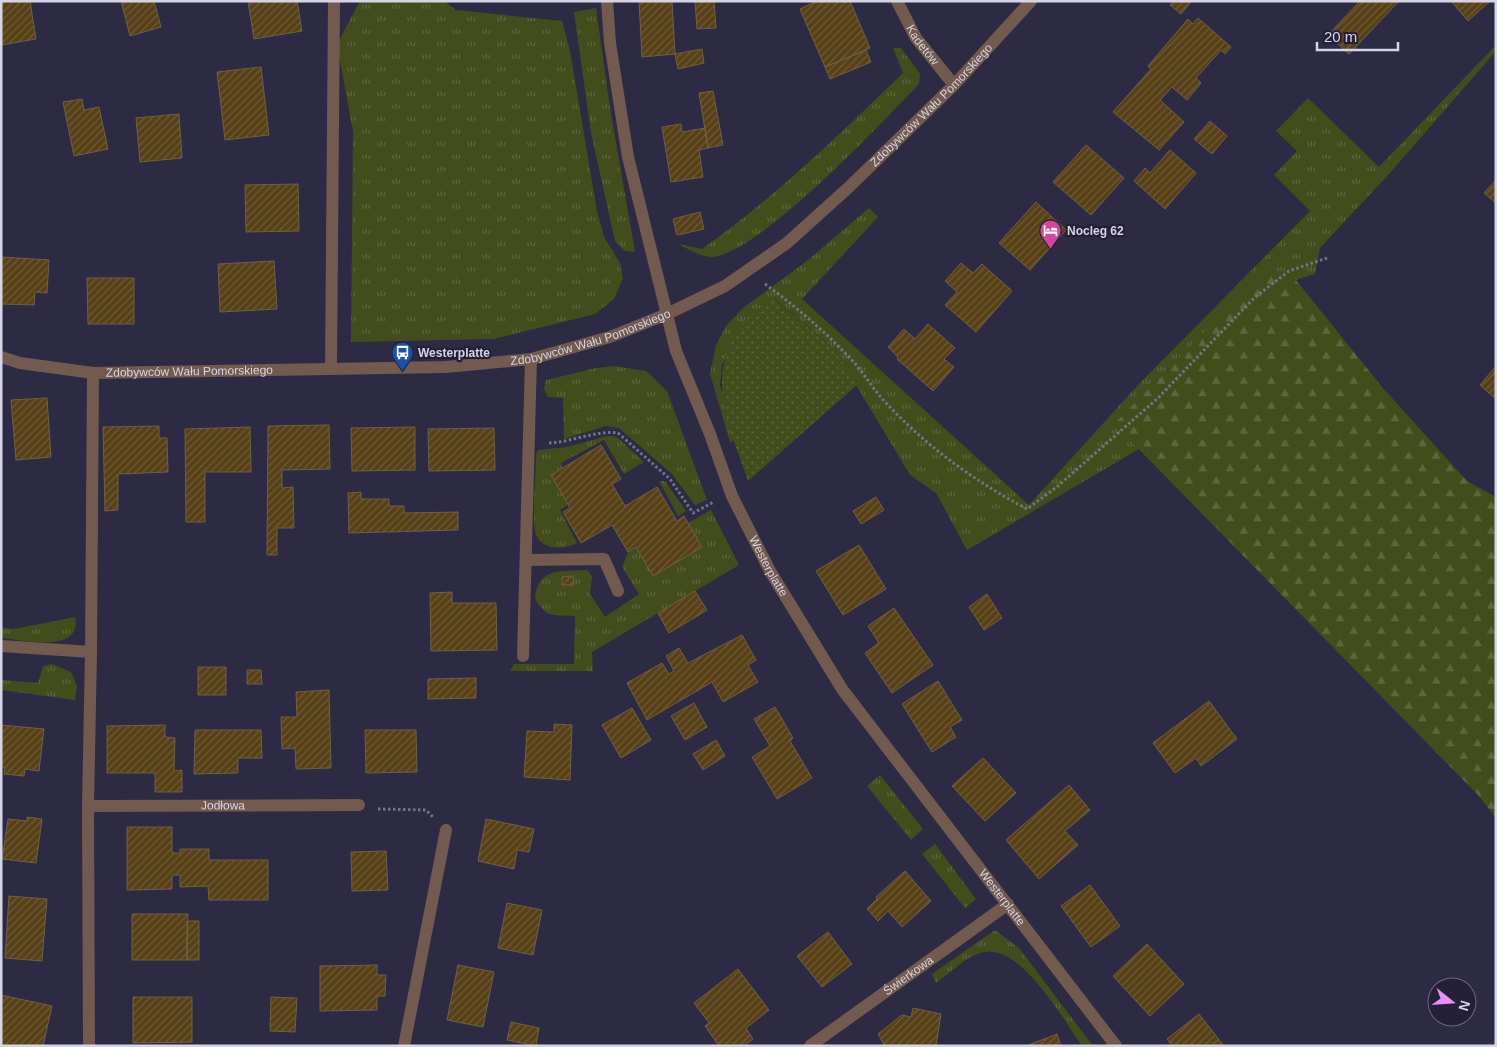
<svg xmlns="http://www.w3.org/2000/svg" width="1497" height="1047" viewBox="0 0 1497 1047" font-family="Arial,sans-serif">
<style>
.grass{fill:url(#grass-tufts)}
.forest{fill:url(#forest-firs)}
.park{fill:url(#park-dots)}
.building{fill:url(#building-hatch);stroke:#706045}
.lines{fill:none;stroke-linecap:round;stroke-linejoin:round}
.path{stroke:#757388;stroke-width:3;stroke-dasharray:2.5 2.5;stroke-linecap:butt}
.lane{stroke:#735a4e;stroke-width:12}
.street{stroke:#735a4e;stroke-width:12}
.labels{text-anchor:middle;stroke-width:4.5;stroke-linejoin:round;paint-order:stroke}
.street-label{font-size:12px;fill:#d6d5e5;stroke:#232038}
.poi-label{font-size:12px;font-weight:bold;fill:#d6d5e5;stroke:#232038;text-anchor:start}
</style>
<defs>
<pattern id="grass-tufts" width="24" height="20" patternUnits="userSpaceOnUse" patternTransform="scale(1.25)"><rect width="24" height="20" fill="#434d1b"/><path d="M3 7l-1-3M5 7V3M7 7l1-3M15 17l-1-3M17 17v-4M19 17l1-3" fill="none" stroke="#5d663c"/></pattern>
<pattern id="forest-firs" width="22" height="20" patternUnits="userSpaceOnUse" patternTransform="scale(1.25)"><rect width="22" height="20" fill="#434d1b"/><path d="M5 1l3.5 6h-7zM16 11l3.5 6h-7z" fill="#5d663c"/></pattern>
<pattern id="park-dots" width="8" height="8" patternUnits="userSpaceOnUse" patternTransform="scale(1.25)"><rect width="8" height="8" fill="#434d1b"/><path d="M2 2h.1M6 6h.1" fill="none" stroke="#5d663c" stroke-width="1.8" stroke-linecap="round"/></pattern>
<pattern id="building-hatch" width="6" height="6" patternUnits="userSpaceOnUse" patternTransform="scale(1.25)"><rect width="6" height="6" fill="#574015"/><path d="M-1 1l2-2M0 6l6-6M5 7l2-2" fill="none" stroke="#6e5b37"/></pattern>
</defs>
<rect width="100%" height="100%" fill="#2d2a43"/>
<path class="grass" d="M360,1H444L456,10L562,21L570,51L597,211L604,237L620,263L623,278L614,299L595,314L494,339L351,342L353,132L337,44Z
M596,8L610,108L635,252L625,251L615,241L591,133L574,12Z
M1496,45V51L1389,174L1320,248L1315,274L1296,280L1268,268L1114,424L1139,449L967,550L936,493L910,475L835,350L775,299L745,320L722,365L720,385L734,441L730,442L710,374L716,345L726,326L743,308L808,260L869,208L878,217L802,299L1029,505L1138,385L1310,211L1274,175L1297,151L1276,131L1308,98L1379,167Z
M893,48H901L920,74L919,84C884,120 756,258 710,257C699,256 688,249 678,244L702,249C775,197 839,135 903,73Z
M614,366L646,371L667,391L707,500L695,505L672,474L619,428L606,426L564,439L563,398L548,397L544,389L546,380L596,368Z
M607,436H613L618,438L644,462L624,474L604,440L561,463L563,467L551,475L568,505L560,510L577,543C564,550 539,551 535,531C532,513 536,475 536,454L538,450L567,447Z
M659,481H665L686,511L678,516Z
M711,510L739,565L592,652L593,671H510L514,664H574L575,616C554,615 546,619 535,598C538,566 562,572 587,570L592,576L590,594L605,617L639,594L622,567L628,552L636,547L653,575L702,547L688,523Z
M75,617C83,654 22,640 1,638V628L14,629Z
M52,664L71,672L77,686L75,700L1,690V680L38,683L43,666Z
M880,775L923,829L911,840L867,786Z
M935,844L976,899L965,908L922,854Z
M995,930L1019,948L1093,1046H1082C1062,1018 1019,940 980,953C964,958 950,973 936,983L932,974Z"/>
<path class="forest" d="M1268,267L1296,280L1382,387L1467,481L1496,497V818L1478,795L1114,424Z"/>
<path class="park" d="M774,299L835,350L857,385L748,481C733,436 708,388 732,341C736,334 740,325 746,319C755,311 765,305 774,299Z"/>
<path class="building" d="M1,1H30L36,39L1,45Z
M121,1H154L161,27L130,36Z
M248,1H297L302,31L254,39Z
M639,1H672L675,54L642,57Z
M695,1H714L716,28L697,29Z
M817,1H850L870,48L825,67L800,9Z
M1174,1H1188L1190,3L1181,14L1170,5Z
M1360,1H1399L1349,54L1328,35Z
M1451,1H1490L1468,21Z
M1198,18L1231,47L1225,54L1221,50L1196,78L1201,83L1187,100L1172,87L1160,100L1184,122L1159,150L1113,112L1151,69L1148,66L1188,19L1193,24Z
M702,49L704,63L678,69L675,54Z
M866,50L871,62L830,79L825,67Z
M261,67L269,135L225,140L217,72Z
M713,91L723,145L708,148L699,93Z
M82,99L84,110L99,107L108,149L74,156L63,102Z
M179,114L182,158L140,162L136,118Z
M1210,121L1227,136L1212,154L1194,139Z
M681,124L682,132L705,128L708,148L699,150L703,177L671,182L662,127Z
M1086,145L1124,178L1091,215L1053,182Z
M1170,150L1196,173L1165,209L1134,181L1145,168L1150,173Z
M1496,180V203L1484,193Z
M298,184L299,231L246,232L245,185Z
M1036,202L1066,230L1030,270L999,243Z
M700,212L704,229L677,235L673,219Z
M1,257L49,260L47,293L35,292L34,305L1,304Z
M274,261L277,309L220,312L218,264Z
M961,263L973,273L982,264L1012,291L976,332L945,305L957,292L945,281Z
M87,278H134V324H88Z
M928,324L955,348L944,359L954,367L933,391L897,359L898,357L888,347L904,329L915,339Z
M1496,366V399L1480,385Z
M47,398L51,457L16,460L11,400Z
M329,425L330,469L282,470V488L293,487L294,528H277V555H267L268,426Z
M159,426V438H167L168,472L118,474V510L105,511L103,427Z
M250,427L251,472H205V522H186L185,429Z
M415,427V470L352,471L351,428Z
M494,428L495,470L429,471L428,429Z
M601,445L621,479L612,484L625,506L657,487L677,521L684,516L702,547L653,576L636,547L628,552L612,525L581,543L563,512L570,508L551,475Z
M361,492V499H389V506H404V513L458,512V530L349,533L348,493Z
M876,497L884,510L861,524L853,511Z
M859,545L886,589L843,615L816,571Z
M573,576L574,585H562V577Z
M695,591L707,610L669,633L658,613Z
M452,592V603H496L497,650L431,651L430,593Z
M987,594L1002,618L984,630L969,607Z
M894,608L933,665L892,693L865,653L879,643L868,626Z
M742,635L756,660L748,665L758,682L723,702L712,682L647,720L627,683L662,663L669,674L674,671L666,656L679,648L688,663Z
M198,667H226V695H198Z
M247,670H261L262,684H247Z
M476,678V698L428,699V679Z
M938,681L962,720L950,727L956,737L932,752L902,704Z
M329,690L331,768L296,769L295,748L282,749L281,717H297L296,692Z
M1209,701L1237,739L1201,766L1196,758L1175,773L1153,743Z
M694,703L707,727L685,740L671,716Z
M775,707L793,738L790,741L812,778L777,799L752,757L770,746L754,719Z
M632,708L651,740L621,758L602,725Z
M554,724L572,725L570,780L524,777L527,731L554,732Z
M1,725L44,729L39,771L25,769L24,776L4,774L5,767H1Z
M165,725V737L175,738L174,771L182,770V792H155V773H107V726Z
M195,730H261L262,758H238V773L194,774Z
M365,730H416L417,772L366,773Z
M716,740L725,756L703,770L693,754Z
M983,758L1016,793L985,821L952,786Z
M1069,785L1090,810L1065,831L1078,845L1039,879L1006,840Z
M27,817L42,819L36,863L2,859L8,819L27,821Z
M486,819L534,829L529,852L517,850L514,869L478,861Z
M127,827H172V853H180V849H209V860H268V900H209L208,886L180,887V875H172V889L127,890Z
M386,851L388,890L352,891L351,852Z
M905,871L931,901L902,927L888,911L878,921L867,909L877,899L876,897Z
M1090,885L1120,926L1091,947L1061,906Z
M9,896L47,899L42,961L5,958Z
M507,903L542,910L533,955L498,948Z
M132,914H188L187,960H132Z
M187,921H199V960H187Z
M828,932L852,964L822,987L797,956Z
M1147,944L1184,984L1150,1016L1113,976Z
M377,965V975H386L385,996H377V1010L320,1011V966Z
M458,965L494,972L483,1027L447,1020Z
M738,969L769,1010L746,1028L753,1039L744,1046H719L705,1026L709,1023L694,1003Z
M1,995L52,1006L43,1046H1Z
M133,997H192V1042L133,1043Z
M271,997L297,998L295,1032L270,1031Z
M913,1008L941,1014L936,1046H885L878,1034L902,1015L911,1017Z
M1199,1014L1224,1046H1172L1167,1039Z
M511,1022L539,1028L536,1046L507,1040Z
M1057,1034L1061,1046H1026Z"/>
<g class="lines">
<path class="path" d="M765,284C795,306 823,330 849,357C863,371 873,390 887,404C927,447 976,482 1027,509L1058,486L1158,398L1254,298L1289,271L1327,258
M549,443C573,442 595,430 618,433L670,479L693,513L714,502
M378,809L426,810L433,817"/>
<g class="lane">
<path d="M331,369L334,1"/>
<path d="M526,560L604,559L618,591"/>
<path d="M523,656L531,359"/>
<path id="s1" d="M88,806L359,805"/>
</g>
<g class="street">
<path id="s2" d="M607,1L610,43L628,157L676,351L710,434L732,496L770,571L842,689L1116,1046"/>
<path id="s3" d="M897,1L916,38L954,85"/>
<path id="s4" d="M1,357L20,363L93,373L446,367L531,359L610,337L667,314L725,286L787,243L848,188L954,85L1031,1"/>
<path d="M1,646L91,652L88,806L89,1046"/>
<path d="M91,652L93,373"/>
<path d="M404,1046L446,830"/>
<path id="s5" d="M810,1046L1008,904"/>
</g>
</g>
<defs>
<symbol id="hotel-pin" viewBox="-11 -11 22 30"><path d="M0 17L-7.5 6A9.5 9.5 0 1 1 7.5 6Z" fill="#d1479c" stroke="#232038"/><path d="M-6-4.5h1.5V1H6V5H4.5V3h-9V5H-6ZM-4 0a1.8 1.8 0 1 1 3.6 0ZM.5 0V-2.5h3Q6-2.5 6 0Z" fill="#fff"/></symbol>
<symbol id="bus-pin" viewBox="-11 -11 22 30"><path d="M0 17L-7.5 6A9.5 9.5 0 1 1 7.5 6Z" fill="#1a4fb4" stroke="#232038"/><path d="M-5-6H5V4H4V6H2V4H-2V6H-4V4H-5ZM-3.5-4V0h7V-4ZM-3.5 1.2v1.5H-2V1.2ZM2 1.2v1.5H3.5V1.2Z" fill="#fff"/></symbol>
</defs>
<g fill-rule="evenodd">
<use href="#hotel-pin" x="1038" y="218" width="25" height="34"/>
<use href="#bus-pin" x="390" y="340" width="25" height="34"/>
</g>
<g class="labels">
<g class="street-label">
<text dy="4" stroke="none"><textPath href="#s3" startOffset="51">Kadetów</textPath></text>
<text dy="4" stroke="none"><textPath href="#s4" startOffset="1015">Zdobywców Wału Pomorskiego</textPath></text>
<text dy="4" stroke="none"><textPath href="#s4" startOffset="595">Zdobywców Wału Pomorskiego</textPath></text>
<text dy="4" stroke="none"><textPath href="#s4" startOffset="190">Zdobywców Wału Pomorskiego</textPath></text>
<text dy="4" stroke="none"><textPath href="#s2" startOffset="592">Westerplatte</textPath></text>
<text dy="4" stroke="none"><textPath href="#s1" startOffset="135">Jodłowa</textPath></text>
<text dy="4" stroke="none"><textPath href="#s2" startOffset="998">Westerplatte</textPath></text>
<text dy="4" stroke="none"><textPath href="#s5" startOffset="121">Świerkowa</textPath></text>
</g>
<g class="poi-label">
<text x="1067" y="235">Nocleg 62</text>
<text x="418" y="357">Westerplatte</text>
</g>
</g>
<rect width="1497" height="1047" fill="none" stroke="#d6d5e5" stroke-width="5"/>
<g transform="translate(1452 1002) rotate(107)"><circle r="24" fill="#232038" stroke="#6b687d"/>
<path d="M0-4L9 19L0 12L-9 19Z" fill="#eb8dfb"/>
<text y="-8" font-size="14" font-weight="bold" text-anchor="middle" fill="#d6d5e5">N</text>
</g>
<path d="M1317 42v8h81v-8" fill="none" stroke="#d6d5e5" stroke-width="2.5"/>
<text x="1324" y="42" font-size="15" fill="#d6d5e5" stroke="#232038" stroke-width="4" paint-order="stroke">20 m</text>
</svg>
